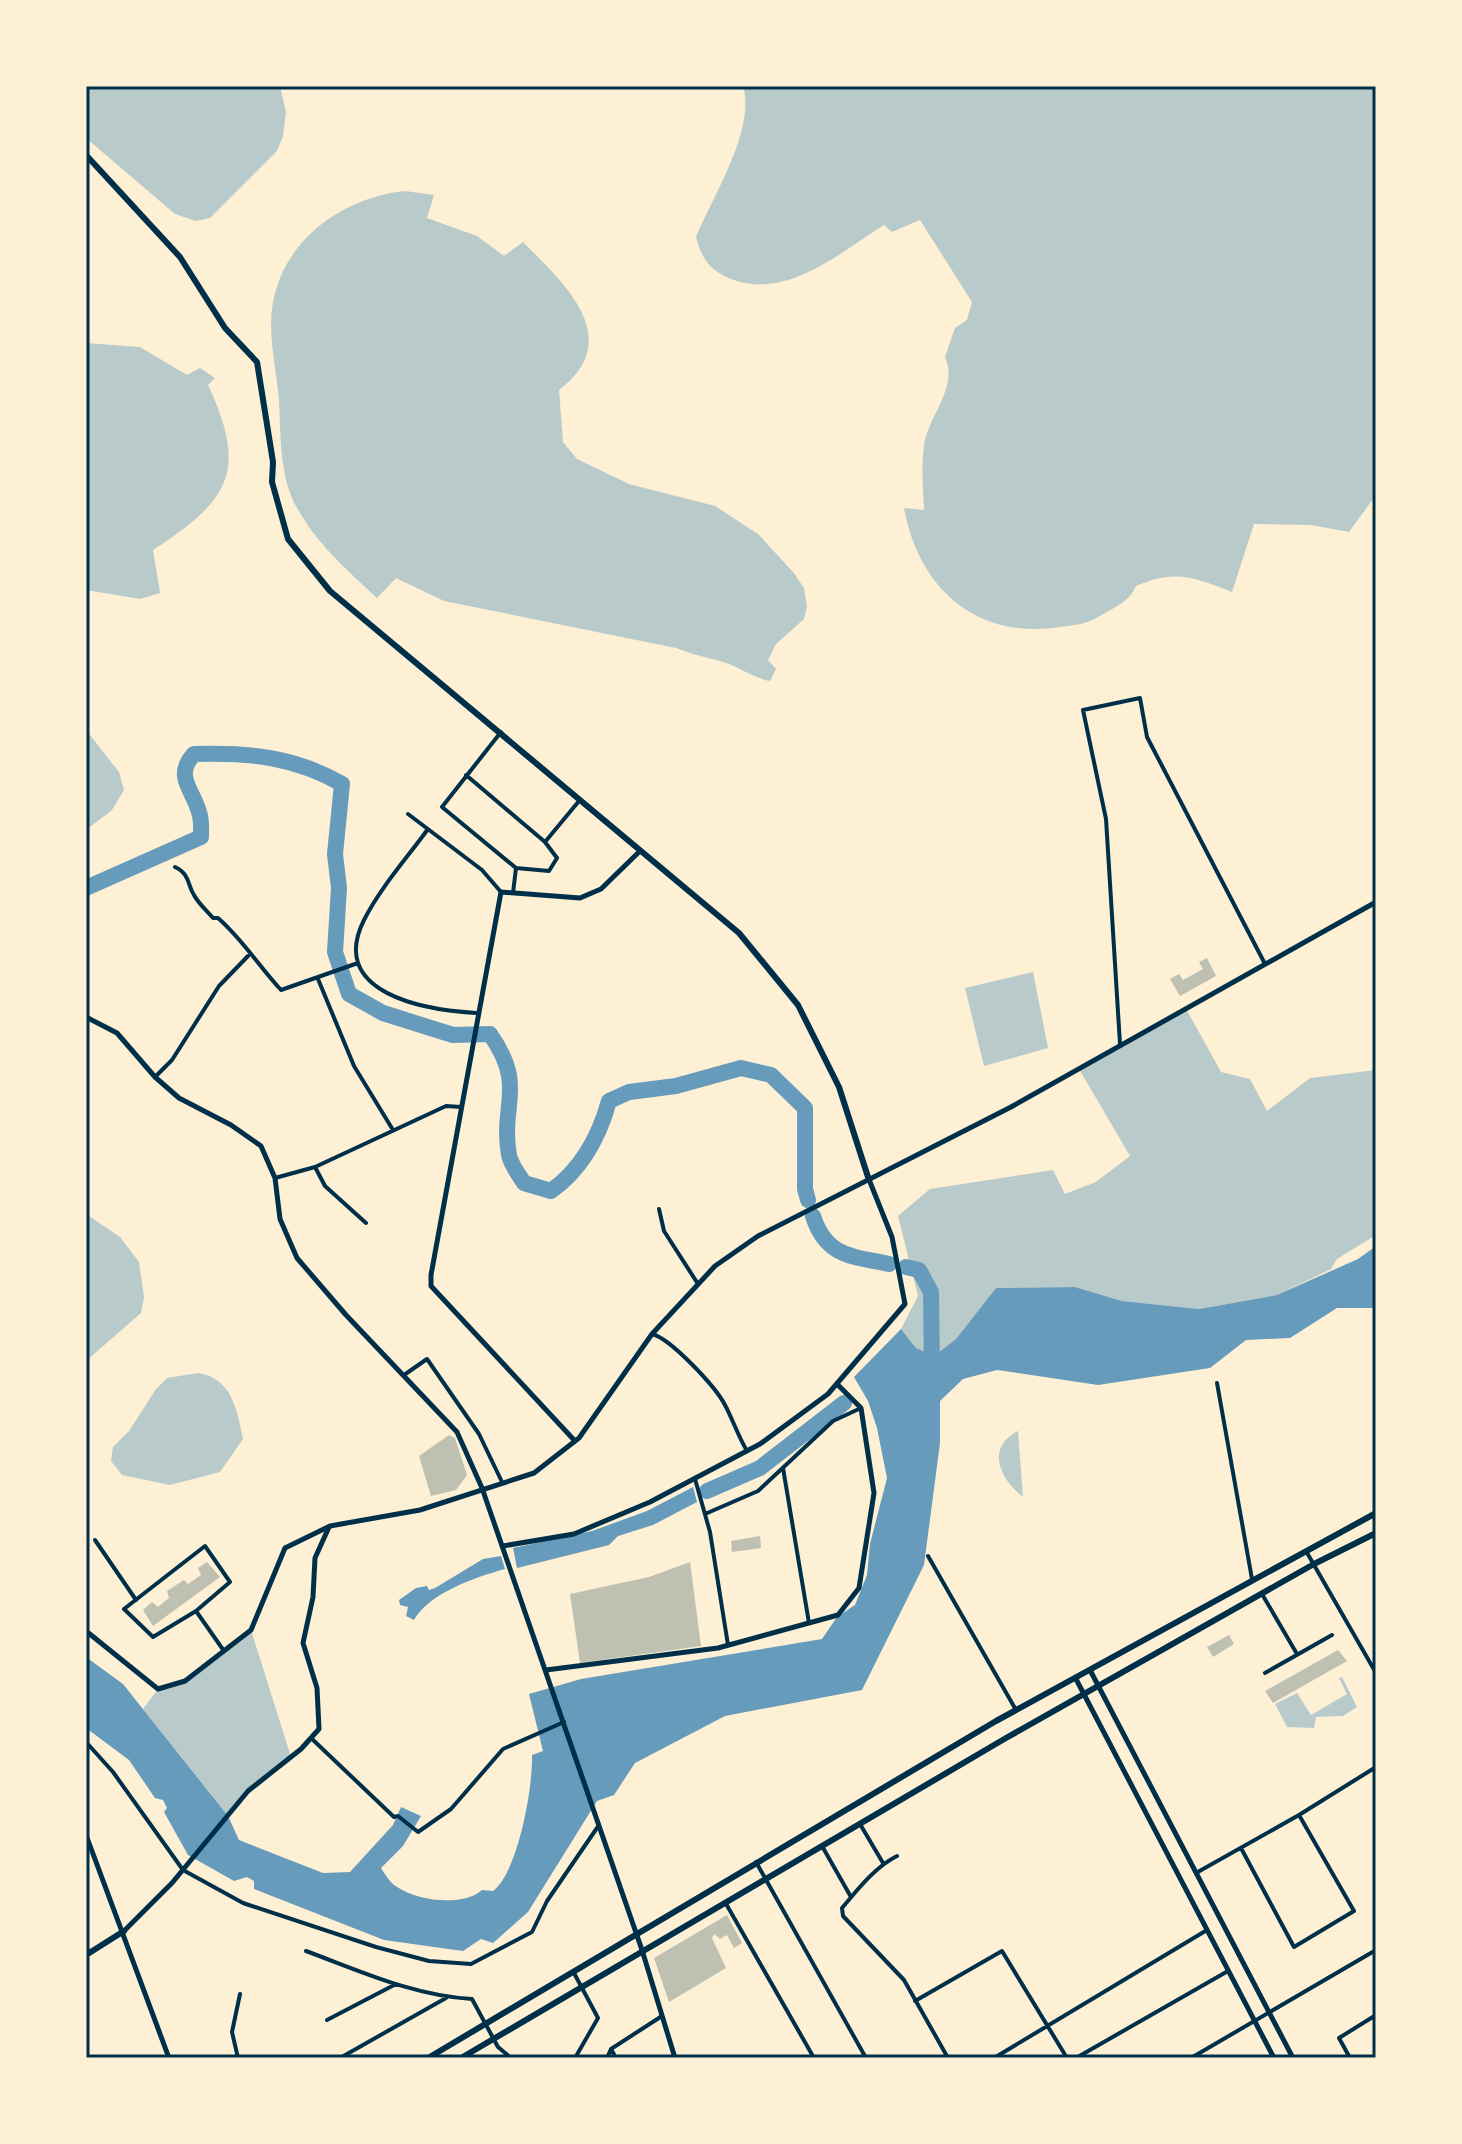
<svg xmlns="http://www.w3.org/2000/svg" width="1462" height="2144" viewBox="0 0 1462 2144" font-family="Overpass,sans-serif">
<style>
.green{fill:#b9caca}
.water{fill:#669bbc}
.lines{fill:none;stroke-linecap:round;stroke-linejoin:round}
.river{stroke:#669bbc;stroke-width:16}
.building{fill:#bec0b2}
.minor{stroke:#003049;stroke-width:4}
.tertiary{stroke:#003049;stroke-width:5}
.secondary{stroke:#003049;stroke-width:5}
.primary{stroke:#003049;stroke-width:6}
.trunk{stroke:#003049;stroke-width:6}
.neatline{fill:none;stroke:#003049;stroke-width:3}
</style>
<rect width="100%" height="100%" fill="#fdf0d5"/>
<path class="green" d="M86,86H280L286,112L283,136L277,151L210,218L196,221L175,214L86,138Z
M743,86H1376V495L1349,532L1311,525L1254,524L1232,592C1194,577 1175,569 1136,586C1129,602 1115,607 1100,616C1083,626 1072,625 1053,628C972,637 918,585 904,508L924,510C923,489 921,467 924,446C928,416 959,387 945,357L955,328L967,320L972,302L920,220L892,232L884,225C841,252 788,299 734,280C711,272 702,260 696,237C713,196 756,129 743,86Z
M405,191L434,195L427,218L477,236L504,256L523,242C565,284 626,339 559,390L563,442L577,459L629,484L715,506L758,534L793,572L804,588L807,607L804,619L776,644L768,660L776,669L770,681C750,677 739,666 720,661C705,657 691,654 676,648L444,601L396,578L377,598C347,570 318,545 297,508C279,476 281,436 279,401C277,375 271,349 271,323C272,249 336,198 405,191Z
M86,343L140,347L187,375L200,368L215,378L208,385C249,473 228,501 153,550L160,593L140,599L86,590Z
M86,730L119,772L124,790L112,810L86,830Z
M1033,972L1048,1048L984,1066L965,988Z
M1185,1007L1221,1072L1250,1079L1267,1111L1310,1078L1376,1070V1235L1337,1259L1331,1269L1277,1295L1199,1309L1122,1301L1075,1287L996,1288L956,1339L934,1356L916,1348L901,1329L918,1296L898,1216L930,1189L1053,1170L1065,1194L1096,1182L1130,1156L1079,1069Z
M86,1214L120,1237L139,1262L144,1297L141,1313L86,1361Z
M198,1373C232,1378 237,1410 243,1439L220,1472L170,1485L122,1475L111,1461L113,1447L129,1431L156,1389L167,1378Z
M1018,1431L1023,1497C1000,1479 985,1448 1018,1431Z
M251,1630L291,1757L248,1791L228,1816L143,1709L158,1689L185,1681Z
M1342,1677L1357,1707L1343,1716L1316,1717L1314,1728L1287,1727L1275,1704L1297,1693L1311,1715L1347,1694L1339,1678Z"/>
<path class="water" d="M1376,1246V1308H1337L1290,1338L1246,1340L1210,1368L1098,1385L997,1370L963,1379L940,1401V1443L924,1565L862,1690L725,1716L635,1763L614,1795L597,1801L528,1912L493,1943L481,1939L463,1951L384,1940L254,1889V1881L247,1877L234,1881L188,1855L164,1812L167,1808L163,1800L155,1798L129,1760L86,1728V1657L123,1684L228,1816L239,1840L323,1873L350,1872L393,1825L401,1807L421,1816L403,1846L381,1868C385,1874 390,1883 397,1887C418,1901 463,1907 482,1890L493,1891C518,1872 533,1788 532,1755L543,1751L529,1694L581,1679L822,1639L837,1617L855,1605L867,1575L870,1544L887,1478L877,1428L868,1401L854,1377L901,1329L916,1348L934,1356L956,1339L996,1288L1075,1287L1122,1301L1199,1309L1277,1295L1358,1259Z
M693,1487L697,1502L653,1525L618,1536L609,1545L517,1568L513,1548L592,1531L647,1511Z
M501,1556L505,1569C476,1577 429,1593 414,1620L406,1616L408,1607L400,1605L399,1600L416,1588L427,1586L429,1590L435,1588L483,1559Z"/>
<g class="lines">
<path class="river" d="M86,888L201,837C201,829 202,820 199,812C192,788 174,776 194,754C248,752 295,757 342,784L335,854L339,888L335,952L349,994L383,1013L453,1035L490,1034C527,1087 500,1104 509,1155C511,1165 519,1175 524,1183L551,1191C582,1169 599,1137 609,1101L629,1092L676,1086L741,1068L771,1075L805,1108V1189L808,1200
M813,1216C826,1257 852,1256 889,1264
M906,1267L919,1270L931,1292L932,1375
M707,1491L760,1468L844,1403"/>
</g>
<path class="building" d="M1207,958L1216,976L1180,996L1170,979L1179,974L1183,980L1203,969L1199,962Z
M449,1435L455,1438L467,1475L456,1490L431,1496L419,1456Z
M760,1536L761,1548L732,1552L731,1541Z
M207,1562L220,1577L153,1626L143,1610L152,1602L158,1607L169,1598L167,1591L184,1580L188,1584L201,1575L198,1568Z
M690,1562L701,1646L580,1663L570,1594L649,1577Z
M1229,1635L1234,1644L1213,1657L1207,1647Z
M1338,1650L1347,1661L1273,1703L1265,1691Z
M727,1915L742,1943L734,1948L727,1935L720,1939L714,1934L712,1938L726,1968L669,2002L654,1958Z"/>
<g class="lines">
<path class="minor" d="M501,732L442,807L516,868L513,893
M466,775L545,842
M408,814L482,870L501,892
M428,829C407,858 380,888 364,920C327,994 426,1010 476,1013
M175,867C190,874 187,884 194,895C198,903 207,911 213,918H218C243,940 258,965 281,990L358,963
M516,868L549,871L557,858L545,842L579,801
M318,979L354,1066L393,1130
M1120,1044L1106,819L1083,710L1140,698L1147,737L1264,962
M155,1077L172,1060L219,986L248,956
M315,1167L325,1186L366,1223
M275,1178L315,1167L446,1106L461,1107
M659,1209L664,1231L698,1284
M652,1334C671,1339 715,1386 725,1405C733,1420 738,1436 747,1451
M404,1375L427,1359L479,1434L502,1482
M1217,1383L1252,1579
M783,1468L809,1623
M695,1479L710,1532L728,1645
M705,1514L758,1491L833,1421L861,1408
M95,1540L136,1600
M205,1546L230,1582L196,1611L153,1637L124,1609Z
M1306,1551L1376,1673
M928,1556L1016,1710
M1262,1594L1297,1654
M196,1611L224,1651
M1265,1673L1332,1635
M311,1738L394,1817L398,1816L418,1832L451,1809L503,1749L564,1722
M86,1742L113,1772L183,1870L243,1903L376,1947L429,1961L471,1964L532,1932L547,1901L599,1825
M1299,1815L1376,1767
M860,1824L883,1863
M822,1846L851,1897
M897,1856C875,1867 858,1889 842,1908L843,1916L904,1980L948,2058
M756,1862L866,2058
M1196,1873L1299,1815L1354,1911L1294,1947L1241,1848
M725,1902L814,2058
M306,1951C360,1971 414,1996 472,1999L498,2047L511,2058
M574,1973L598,2018L575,2058
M915,2001L1002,1951L1067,2058
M327,2020L396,1984
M611,2049L616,2058
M238,2058L232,2032L240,1994
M340,2058L446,1998
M607,2058L611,2049L662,2016
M994,2058L1207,1930
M1076,2058L1228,1971
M1191,2058L1376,1950
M1350,2058L1339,2038L1376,2015"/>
<path class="tertiary" d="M575,1441L431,1286V1275L501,892L580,898L601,889L640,851
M503,1546L574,1534L650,1502L760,1444L828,1394L905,1304L892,1237L868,1177
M546,1670L718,1648L838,1615L859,1588L874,1493L861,1408L837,1384
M1090,1670L1293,2058
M1076,1679L1274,2058
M124,1931L172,1883L248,1791L301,1749L319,1729L317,1688L303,1643L313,1597L315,1558L329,1527
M642,1950L675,2058"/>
<path class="secondary" d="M86,1017L117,1033L155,1077L179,1098L231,1125L261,1146L275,1178L280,1219L297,1258L346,1315L457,1432L482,1488L642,1950
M86,1631L158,1689L185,1681L251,1630L285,1548L330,1526L420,1510L534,1473L579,1438L652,1334L715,1266L758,1236L1011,1107L1376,902
M86,1835L169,2058"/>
<path class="primary" d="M86,155L180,257L225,328L257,362L273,462L272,482L288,539L330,591L739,933L798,1005L839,1087L868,1177
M86,1955L124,1931"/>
<path class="trunk" d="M428,2058L996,1721L1376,1513
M461,2058L1006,1738L1314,1564L1376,1533"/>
</g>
<rect width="1462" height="2144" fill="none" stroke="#fdf0d5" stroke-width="176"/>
<rect x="88" y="88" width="1286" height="1968" class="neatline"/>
</svg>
